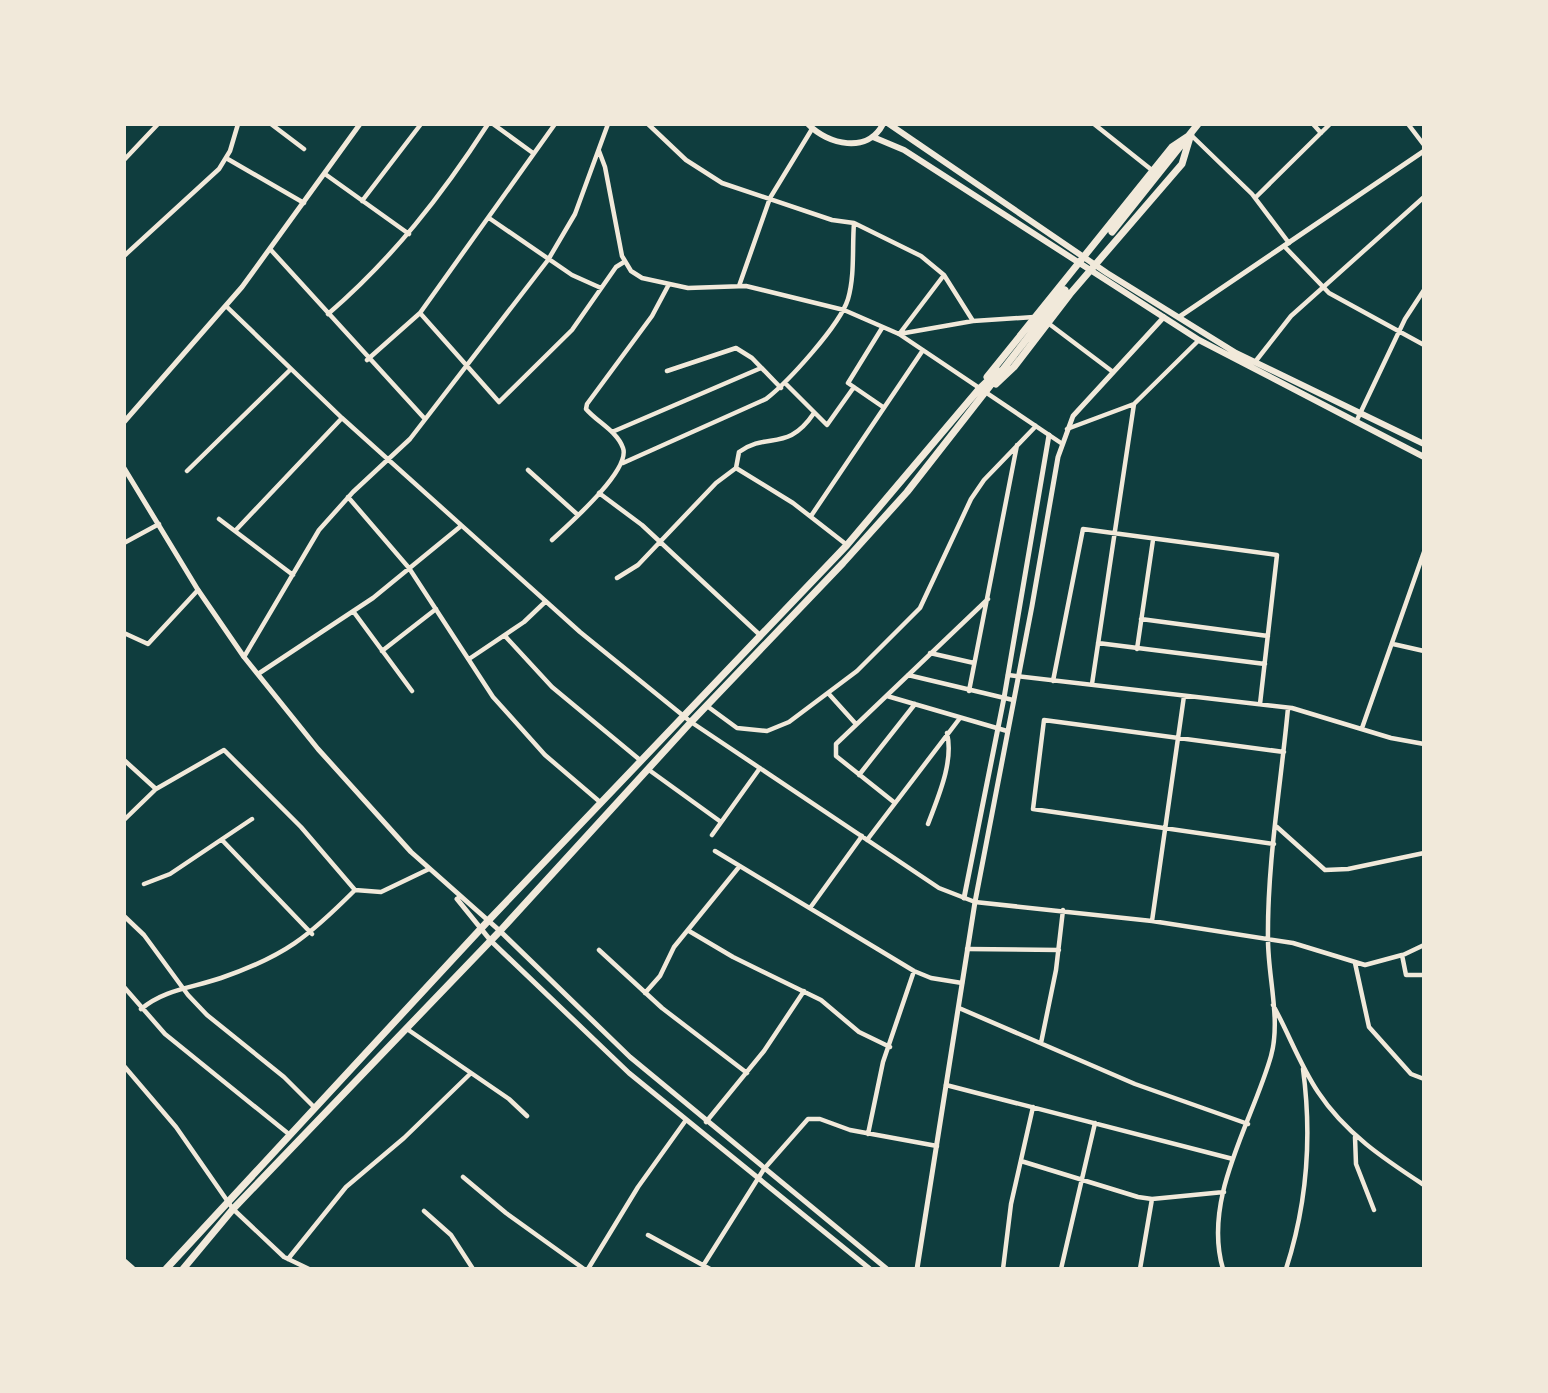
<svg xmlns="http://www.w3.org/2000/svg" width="1548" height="1393" viewBox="0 0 1548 1393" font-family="Manrope,sans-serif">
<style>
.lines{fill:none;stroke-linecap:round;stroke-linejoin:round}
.minor{stroke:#f1e9da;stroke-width:4.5}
.tertiary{stroke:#f1e9da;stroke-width:5}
.secondary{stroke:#f1e9da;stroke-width:6}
.primary{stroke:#f1e9da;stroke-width:7}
.trunk{stroke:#f1e9da;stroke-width:7}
</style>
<rect width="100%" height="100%" fill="#0f3d3e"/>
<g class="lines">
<path class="minor" d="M271,124L304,149
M493,124L533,153
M648,124L686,160L722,183L832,220L854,223L921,256L944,275L973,321
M1094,124L1153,171
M1313,124L1321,133
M1408,124L1424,145
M1191,135L1252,194L1289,243
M599,151L605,167L622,256L631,271L642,278L688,288L746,286L844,310L899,334L1061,443
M226,158L304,203
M124,160L158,124
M325,174L409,234
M1255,198L1330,124
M362,201L421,124
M489,218L572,275L601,288
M1284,246L1329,293L1424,345
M270,249L425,419
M124,256L219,169L230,151L238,124
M739,286L770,198L812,129
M226,306L342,418L580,632L691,722L939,888L975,902L1152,921L1293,943L1365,965L1402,955L1406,975H1424
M420,313L499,402L572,330L616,267L624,262
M328,314C393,258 442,195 488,124
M1048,323L1113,372
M882,328L848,383L883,407
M900,333L944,275
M899,334L973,321L1034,317
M367,360L420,313L555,124
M1255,362L1291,316L1424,197
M667,371L736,348L752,358L781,388
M785,383L827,425L854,387
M1356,422L1405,319L1424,290
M1067,429L1134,404L1199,340
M612,432L761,368
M623,463L766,399C788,382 840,325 848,299C855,275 852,247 854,223
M736,468L793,503L847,545
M528,470L578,515
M187,471L291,369
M599,493L642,525L761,636
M348,497L409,568L493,697L545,755L600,802
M811,516L923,350
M219,519L293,575
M235,531L342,418
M552,540C568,525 631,470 623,448C617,431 597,422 586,409L587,404L652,316L668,286
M124,543L159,524
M617,578L638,565L716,483L736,468L739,452C768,431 787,453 814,413
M353,611L412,691
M1141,619L1268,636
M124,633L148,644L198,590
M505,636L552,687L640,760
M1098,643L1265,664
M1393,644L1424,651
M1137,649L1153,540
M382,651L436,609
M930,653L974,663
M244,657L319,530L353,492L410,439L548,260L575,214L608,124
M469,659L524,622L545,602
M258,674L373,598L461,526
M908,675L1013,700
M1008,675L1292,708L1391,738L1424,744
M1053,681L1083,529L1277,555L1260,704
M1092,684L1134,404
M969,691L1017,445
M828,693L855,723
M887,696L1007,731
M707,706L737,728L767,731L789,722L857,671L920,608L971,499L984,480L1036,426
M1362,728L1424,552
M124,760L156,789
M649,770L721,822
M859,775L915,704
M895,803L836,756V744L988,599
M124,820L156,789L224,750L301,827L355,890L381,892L429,869
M928,824C938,797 954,762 947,733
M1277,827L1325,870L1348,869L1424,853
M712,835L760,768
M222,840L312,934
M867,840L960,718
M1274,844L1033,809L1044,720L1284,752
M715,851L914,971L931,978L962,983
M144,884L170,874L252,819
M810,908L862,836
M124,916L144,935L188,995L207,1015L284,1077L315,1108
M1152,921L1184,696
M689,931L733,957L821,1000L859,1032L890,1047
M967,949L1059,950
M599,950L662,1008L747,1073
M1403,955L1424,945
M1355,963L1369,1027L1411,1074L1424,1079
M124,987L165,1034L290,1135
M645,993L660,976L674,947L739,867
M1273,1005C1289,1034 1300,1065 1318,1092C1345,1133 1384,1159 1424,1185
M959,1008L1135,1084L1248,1124
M141,1009C165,989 192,988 221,978C285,956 308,937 355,890
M407,1029L509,1099L527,1116
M1041,1043L1056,970L1063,910
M124,1066L176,1127L233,1209L284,1257L309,1269
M946,1085L1233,1159
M706,1122L764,1051L804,991
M868,1134L883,1062L914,971
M1355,1137L1356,1164L1374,1210
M1021,1161L1138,1197L1152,1199L1224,1192
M463,1177L506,1213L584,1269
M424,1211L451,1235L473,1269
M648,1235L710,1269
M288,1259L346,1187L404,1138L470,1074
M588,1269L638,1187L686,1120
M701,1269L764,1169L808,1119H820L850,1130L937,1146
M1003,1269L1011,1204L1033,1107
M1061,1269L1095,1123
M1140,1269L1152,1199
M1223,1269C1202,1198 1252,1123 1271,1056C1281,1020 1268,977 1268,940C1267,863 1281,784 1288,708
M1286,1269C1307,1204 1312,1136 1303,1069"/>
<path class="tertiary" d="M1179,317L1424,151
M124,422L242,287L360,124
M124,468L198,590L244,657L318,749L411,852L500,931L630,1057L887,1269
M964,898L1004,698L1049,435
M457,899L491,941L629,1073L870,1269
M917,1269L975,902L1032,606L1058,457L1073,416L1164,317"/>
<path class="secondary" d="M808,124C828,145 868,154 883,124
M889,124L1107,273L1236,353L1424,444
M873,137L904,150L1199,340L1424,457"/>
<path class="primary" d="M1112,232L1198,124
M987,377L1172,147L1190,135
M996,384L1014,367L1070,294L1182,164L1191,134
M166,1269L488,921L847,545L979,389L998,371
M183,1269L233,1209L500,931L691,722L843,563L907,492L1065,290"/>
<path class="trunk" d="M124,1262L132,1269"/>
</g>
<rect width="1548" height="1393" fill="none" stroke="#f1e9da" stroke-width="252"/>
</svg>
